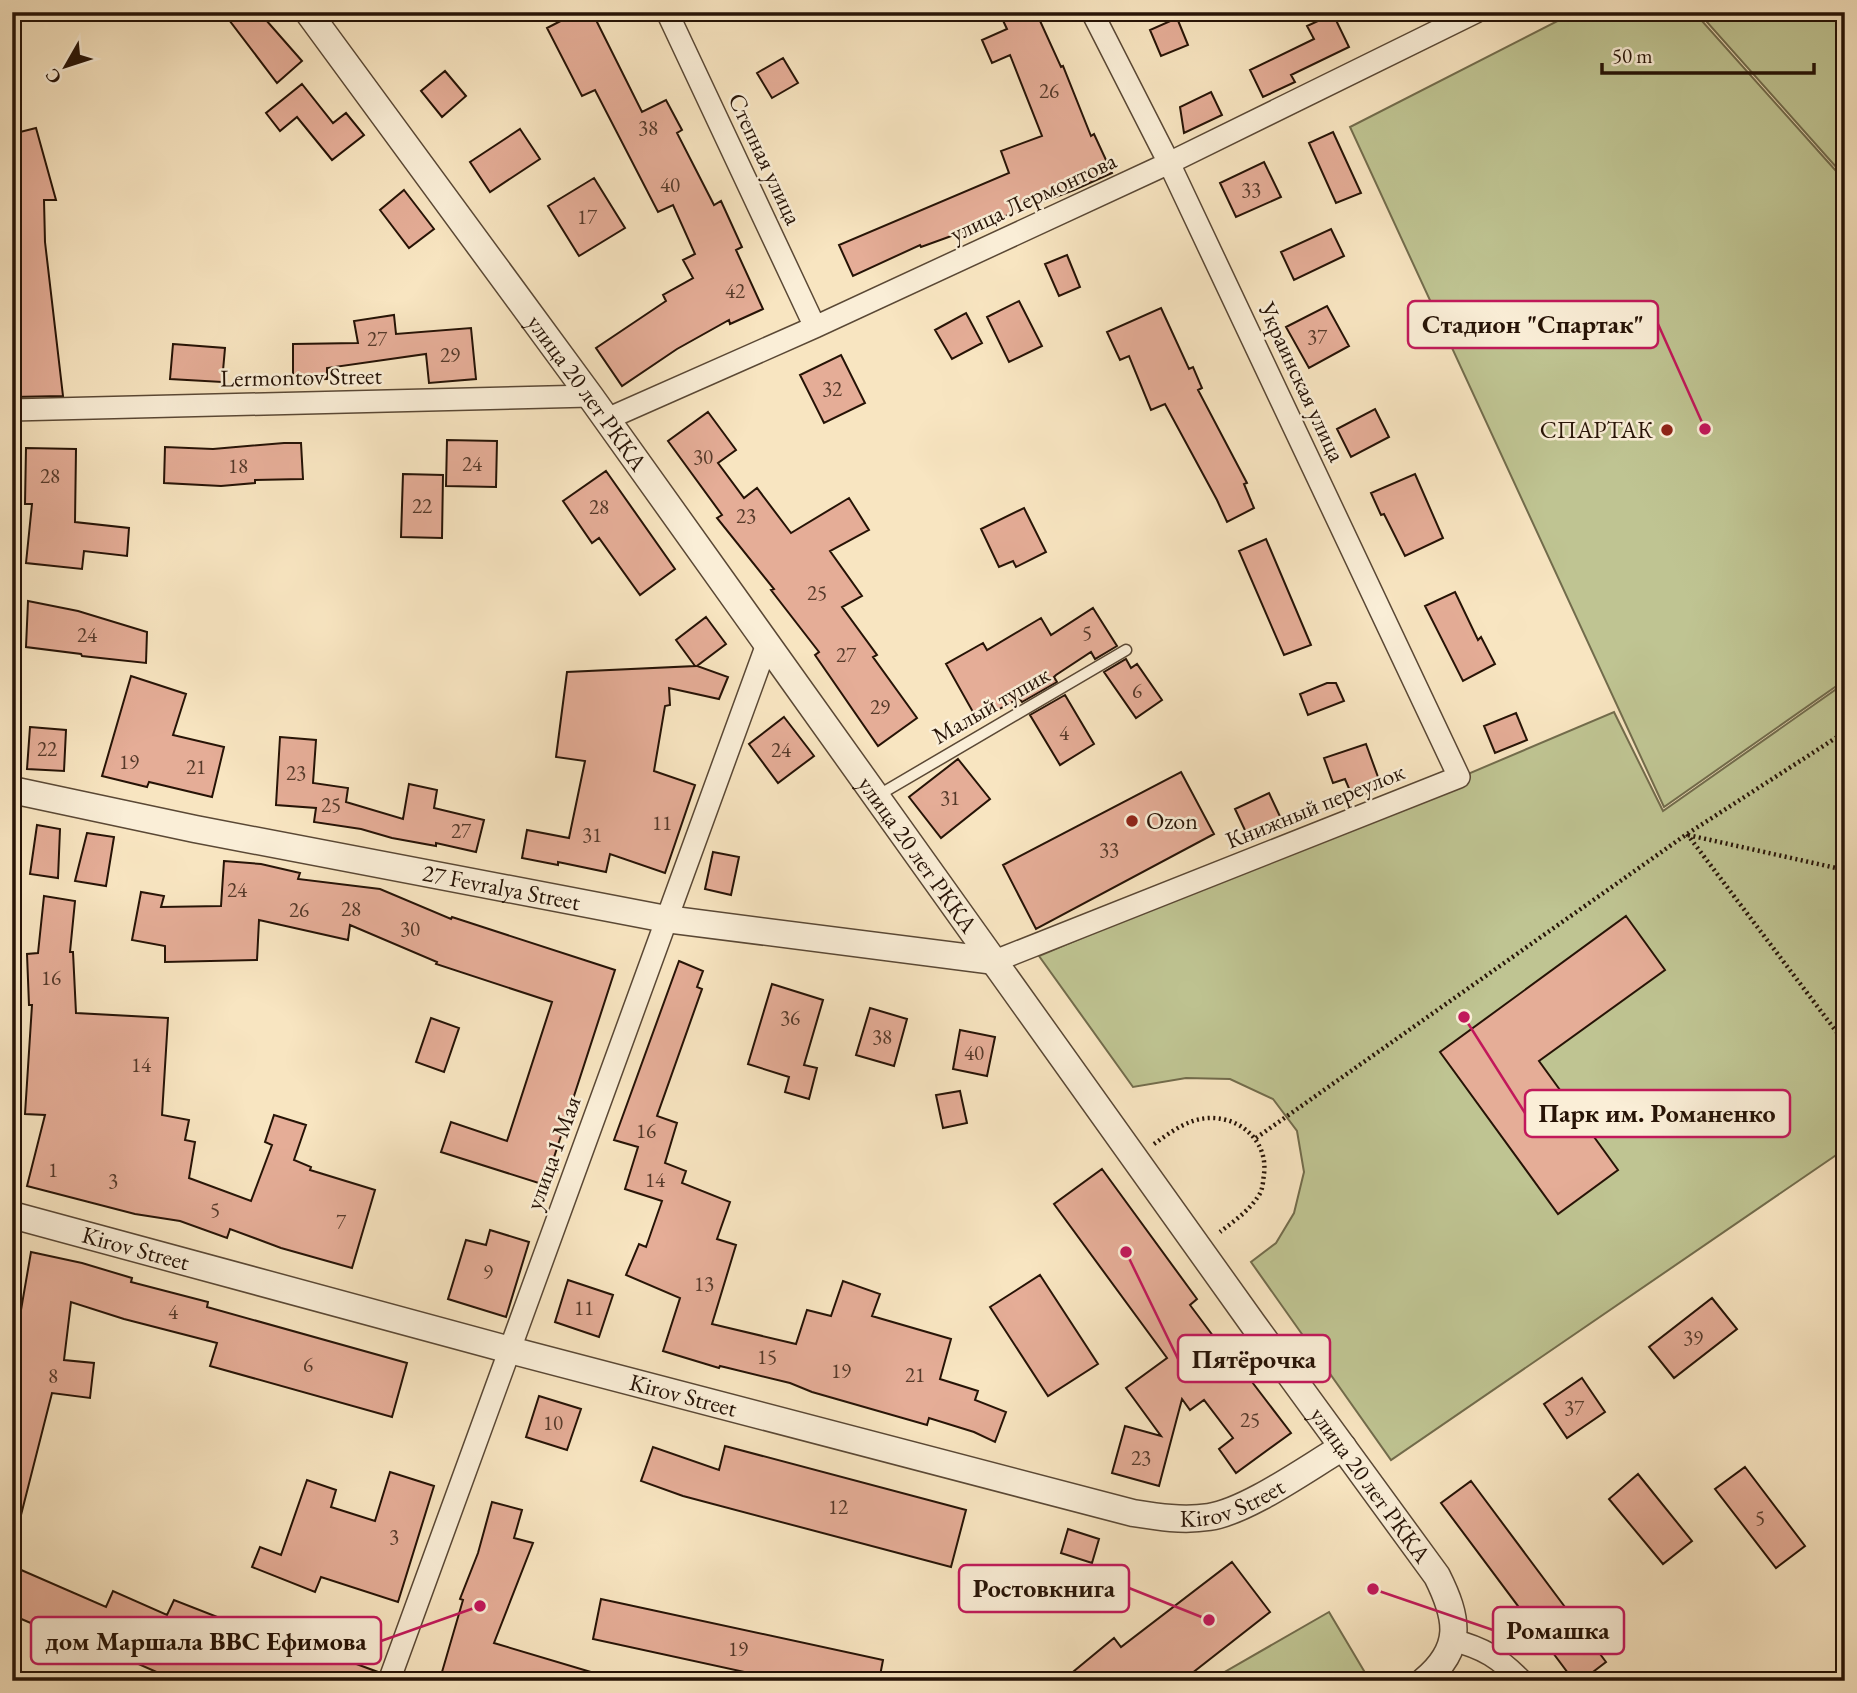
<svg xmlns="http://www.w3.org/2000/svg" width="1857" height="1693" viewBox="0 0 1857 1693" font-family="'EB Garamond',serif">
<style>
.green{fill:#bfc492;stroke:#726c4c;stroke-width:2}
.building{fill:#e5ad97;stroke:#261306;stroke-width:2}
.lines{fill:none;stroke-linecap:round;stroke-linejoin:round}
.service-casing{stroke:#5a4835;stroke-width:13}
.minor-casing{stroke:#5a4835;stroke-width:24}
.tertiary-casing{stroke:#5a4835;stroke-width:29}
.path{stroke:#261306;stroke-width:4.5;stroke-dasharray:2 3.5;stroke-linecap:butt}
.service{stroke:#faeed7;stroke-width:10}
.minor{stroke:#faeed7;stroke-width:21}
.tertiary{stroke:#faeed7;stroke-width:26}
.poi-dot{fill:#8f2418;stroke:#faeed7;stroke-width:2.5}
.labels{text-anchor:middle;stroke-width:5;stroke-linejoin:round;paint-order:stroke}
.number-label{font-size:21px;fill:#563a2a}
.street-label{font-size:24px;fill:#261306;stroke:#faeed7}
.poi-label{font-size:24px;fill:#261306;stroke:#faeed7;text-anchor:end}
.leader{fill:none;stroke:#c2185b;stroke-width:2.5}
.callout-dot{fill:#c2185b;stroke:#faeed7;stroke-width:2.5}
.callout{fill:#faeed7;stroke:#c2185b;stroke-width:2.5}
.callout-label{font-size:26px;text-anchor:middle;font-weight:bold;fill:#261306}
</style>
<rect width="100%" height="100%" fill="#f8e5c1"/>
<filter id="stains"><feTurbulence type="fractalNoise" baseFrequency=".00286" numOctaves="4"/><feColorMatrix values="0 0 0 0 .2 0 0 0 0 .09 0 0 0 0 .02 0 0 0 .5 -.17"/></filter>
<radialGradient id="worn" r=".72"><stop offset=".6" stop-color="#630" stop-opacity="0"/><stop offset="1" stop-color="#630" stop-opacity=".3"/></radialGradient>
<path class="green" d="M1575,12H1694L1845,181V680L1664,807L1350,127Z
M1698,12H1845V177Z
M1845,683V1149L1391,1460L1251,1262L1276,1243L1294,1213L1304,1172L1297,1131L1273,1099L1230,1079L1186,1078L1133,1087L1039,956L1614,712L1663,811Z
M1329,1612L1370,1681H1209Z"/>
<path class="building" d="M223,12H259L302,61L277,83Z
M578,12H592L642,112L666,100L682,130L677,133L714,205L721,201L742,247L736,250L763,309L730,324L729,320L677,349L622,386L596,348L666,301L663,295L693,278L683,260L695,254L673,205L658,212L595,90L582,96L547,28Z
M999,12H1036L1061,67L1063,66L1091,136L1094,134L1112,173L1074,190L979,226L921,247L920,245L853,276L839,245L1009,173L1001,151L1042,136L1010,55L992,63L982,40L1007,29Z
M1333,14L1349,47L1291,75L1295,82L1263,97L1250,70L1314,39L1307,26Z
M1177,18L1188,45L1161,56L1150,30Z
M783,58L798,83L772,98L757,73Z
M445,71L466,96L442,117L421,91Z
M302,84L333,123L346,113L364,135L332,160L297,117L280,131L266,113Z
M1211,92L1222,115L1184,133L1180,107Z
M36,128L56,200H44L45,242L63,396L12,397V134Z
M520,129L540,159L490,192L470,162Z
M1333,132L1361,193L1336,203L1309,143Z
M1264,162L1281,197L1236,217L1220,183Z
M594,178L625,228L579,256L548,206Z
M404,190L434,229L409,248L380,210Z
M1331,229L1344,256L1294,280L1281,252Z
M1067,255L1080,287L1059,296L1045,264Z
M1019,301L1042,346L1009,362L987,317Z
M1327,306L1349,346L1309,368L1286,327Z
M1161,308L1189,369L1193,367L1202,388L1198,390L1247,483L1244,484L1254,508L1227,522L1217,500L1165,404L1151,410L1129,356L1120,360L1107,332Z
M966,313L982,343L952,359L935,330Z
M394,315L396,334L471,328L476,379L429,383L426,354L327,368V379L293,380V344L358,343L354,321Z
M173,344L225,348L222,382L170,379Z
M841,355L865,403L824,423L800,375Z
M1375,409L1389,437L1351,457L1337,429Z
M708,412L736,450L718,463L744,498L757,488L791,533L849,498L869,530L830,551L862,596L842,607L877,655L873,657L917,718L878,746L815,655L819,652L771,590L774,589L717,518L722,515L668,441Z
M447,440L497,441L496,487L446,486Z
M284,443H301L303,479L255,480V483L221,486L164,483L165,447L213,449Z
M26,448L76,449L75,522L129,528L127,556L84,551L82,569L26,563L32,504H25Z
M606,471L675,569L640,595L599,538L592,543L563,501Z
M403,474L443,475L442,538L401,537Z
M1415,474L1443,538L1405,556L1384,514L1381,515L1371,493Z
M1024,508L1046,552L1016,567L1013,561L999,567L981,529Z
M1266,539L1311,645L1284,655L1239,551Z
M1455,592L1478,640L1481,637L1495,664L1463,681L1425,606Z
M28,601L78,611L147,632L146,663L82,656L81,654L26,647Z
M1093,608L1117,646L1095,659L1091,652L1056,675L1054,677L1057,682L1022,702L1019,698L978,721L946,664L983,643L987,650L1041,618L1051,635Z
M706,617L726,644L697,666L728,677L719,699L669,688L670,705L665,706L654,771L695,785L665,873L610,854L606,872L558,862V865L522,858L527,830L569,838L585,761L556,757L567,672L695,666L676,640Z
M1126,659L1131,668L1137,664L1162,700L1136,718L1104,672Z
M131,676L186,694L173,735L224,747L212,797L149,782L147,787L102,776Z
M1327,683H1336L1344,701L1308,715L1300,694Z
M1065,695L1094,744L1060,765L1030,715Z
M1516,713L1527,740L1495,753L1484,726Z
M784,717L814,756L778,783L749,744Z
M30,727L66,730L64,771L27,769Z
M280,737L316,740L313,783L348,788L346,802L403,819L409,784L437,790L434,808L484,820L476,852L436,843V846L392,838L361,829L314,822L316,808L276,805Z
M1366,744L1382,788L1353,798L1345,779L1333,783L1324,758Z
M958,759L990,799L941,838L909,797Z
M1181,772L1214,834L1036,929L1003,865Z
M1269,793L1284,825L1250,841L1235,809Z
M37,825L60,829L58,878L30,874Z
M87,833L114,837L106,886L75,881Z
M713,852L739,857L731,895L705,889Z
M224,861L261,864L300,873L298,879L380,889L451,919L452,917L615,970L545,1185L441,1152L451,1122L507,1141L552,1002L436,964L437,962L350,925L348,940L259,920L257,960L165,962V946L132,940L141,892L164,896L161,907L221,906Z
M44,896L75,901L70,952H73L76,1013L168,1018L162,1115L189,1120L185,1140L195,1142L189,1178L251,1201L272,1145L265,1142L274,1115L306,1125L294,1160L311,1167L310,1170L375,1190L352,1268L281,1248L230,1229L227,1238L180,1221L135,1214L27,1186L45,1115L25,1114L32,1005H29L27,954L38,953Z
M1626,916L1665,970L1539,1061L1618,1170L1558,1214L1440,1052Z
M679,961L703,971L697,987L702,989L657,1116L677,1123L665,1163L686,1171L682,1183L730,1202L717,1239L736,1245L712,1324L796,1344L807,1310L831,1316L843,1281L880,1294L872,1316L951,1339L940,1379L978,1391L975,1400L1006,1412L995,1442L974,1432L929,1418L927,1425L812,1392L790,1383L720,1366L719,1368L663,1351L680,1298L626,1275L639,1244L646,1247L662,1201L625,1189L638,1147L614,1140Z
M772,984L823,1000L804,1065L817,1068L809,1099L785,1092L789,1077L748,1064Z
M870,1008L907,1019L894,1066L856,1055Z
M431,1018L459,1028L444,1072L416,1062Z
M960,1030L995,1037L987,1076L953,1069Z
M960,1091L967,1123L943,1128L936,1095Z
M1102,1169L1197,1299L1190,1305L1246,1380L1249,1378L1291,1433L1236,1473L1219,1449L1233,1438L1204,1400L1190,1410L1182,1399L1159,1486L1112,1473L1125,1426L1161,1436L1126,1388L1167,1358L1054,1204Z
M490,1230L529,1242L506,1317L448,1299L466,1240L486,1245Z
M31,1252L82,1263L132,1278L131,1282L208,1302L207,1307L407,1363L392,1417L210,1366L217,1343L124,1319L71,1302L64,1360L94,1363L90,1398L52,1393L20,1519L12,1518V1362Z
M1040,1275L1098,1364L1048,1396L990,1307Z
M568,1280L613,1295L599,1337L555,1322Z
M1712,1298L1737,1329L1674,1378L1649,1347Z
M1582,1378L1605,1412L1567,1438L1544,1404Z
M539,1396L581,1409L567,1450L526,1437Z
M725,1446L966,1510L951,1567L683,1496L641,1481L653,1447L719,1470Z
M1745,1467L1805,1546L1776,1568L1715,1489Z
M390,1472L434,1486L398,1602L321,1577L315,1592L252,1567L260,1547L281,1555L307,1480L336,1490L331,1507L375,1521Z
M1638,1474L1692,1541L1663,1564L1609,1499Z
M1471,1481L1606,1662L1581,1681H1574L1441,1503Z
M492,1502L522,1510L514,1538L533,1543L494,1643L601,1675L600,1681H470L442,1672L463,1600L460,1599L478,1553Z
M1068,1529L1099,1539L1092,1563L1061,1553Z
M1232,1562L1270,1612L1182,1681H1062L1114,1638L1121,1647Z
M12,1566L106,1607L113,1591L167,1615L174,1600L322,1658L324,1652L378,1672L376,1681H177L84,1640L82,1645L12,1615Z
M601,1599L883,1660L879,1681H786L593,1639Z"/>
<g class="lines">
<defs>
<path id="service" d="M877,796L1126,650"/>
<path id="minor" d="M667,12L815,327
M12,410L590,396
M607,419L815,327L1169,163L1476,12
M995,961L1459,777L1169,163L1092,12
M1452,1640C1484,1648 1499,1658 1522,1681
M389,1681L767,644"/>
<g id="tertiary">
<path id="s1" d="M308,12L590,396L1253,1324L1437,1576C1458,1618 1464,1648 1424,1681"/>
<path id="s2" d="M12,790L195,829L666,919L995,961"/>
<path id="s3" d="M12,1215L510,1350L1133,1513C1158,1517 1183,1521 1209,1517C1248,1511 1307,1468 1343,1447"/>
</g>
</defs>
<use href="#service" class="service-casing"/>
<use href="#minor" class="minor-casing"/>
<use href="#tertiary" class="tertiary-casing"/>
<path class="path" d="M1837,12L1845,21
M1687,834L1845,1043
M1688,835L1845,870
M1256,1138L1687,834L1845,732
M1154,1144C1171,1132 1190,1117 1213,1118C1243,1119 1268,1143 1264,1174C1263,1181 1263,1189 1259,1195C1249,1211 1234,1221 1220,1232"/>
<use href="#service" class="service"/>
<use href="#minor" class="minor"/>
<use href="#tertiary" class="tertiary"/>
</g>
<g class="poi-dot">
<circle cx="1667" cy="430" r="7"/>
<circle cx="1132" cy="821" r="7"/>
</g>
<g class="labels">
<g class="number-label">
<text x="1049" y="98">26</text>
<text x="648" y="135">38</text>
<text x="670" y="192">40</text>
<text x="1251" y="197">33</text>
<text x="587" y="224">17</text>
<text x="735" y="298">42</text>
<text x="1317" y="344">37</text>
<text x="377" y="346">27</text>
<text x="450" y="362">29</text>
<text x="832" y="396">32</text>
<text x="703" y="464">30</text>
<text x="472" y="471">24</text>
<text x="238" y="473">18</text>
<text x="50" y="483">28</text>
<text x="422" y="513">22</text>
<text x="599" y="514">28</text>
<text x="746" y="523">23</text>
<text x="817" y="600">25</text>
<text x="1087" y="640">5</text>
<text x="87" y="642">24</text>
<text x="846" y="662">27</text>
<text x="1137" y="698">6</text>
<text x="880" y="714">29</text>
<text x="1064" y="740">4</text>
<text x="47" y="756">22</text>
<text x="781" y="757">24</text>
<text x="129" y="769">19</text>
<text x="196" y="774">21</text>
<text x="296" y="780">23</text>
<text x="950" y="805">31</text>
<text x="331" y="812">25</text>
<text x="662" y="830">11</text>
<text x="461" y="838">27</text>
<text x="592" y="842">31</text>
<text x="1109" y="857">33</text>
<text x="237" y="897">24</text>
<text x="351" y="916">28</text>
<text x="299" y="917">26</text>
<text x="410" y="936">30</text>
<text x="51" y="985">16</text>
<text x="790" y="1025">36</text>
<text x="882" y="1044">38</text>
<text x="974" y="1060">40</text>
<text x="141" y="1072">14</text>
<text x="646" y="1138">16</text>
<text x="53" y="1177">1</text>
<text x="655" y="1187">14</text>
<text x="113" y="1188">3</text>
<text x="215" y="1217">5</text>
<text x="341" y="1229">7</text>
<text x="488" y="1279">9</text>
<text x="704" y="1291">13</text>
<text x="584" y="1315">11</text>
<text x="173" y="1319">4</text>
<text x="1693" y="1345">39</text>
<text x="767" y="1364">15</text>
<text x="308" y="1372">6</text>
<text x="841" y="1378">19</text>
<text x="915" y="1382">21</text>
<text x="53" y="1383">8</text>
<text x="1574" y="1415">37</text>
<text x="1250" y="1427">25</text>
<text x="553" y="1430">10</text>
<text x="1141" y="1465">23</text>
<text x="838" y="1514">12</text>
<text x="1760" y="1525">5</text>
<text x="394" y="1544">3</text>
<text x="738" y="1656">19</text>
</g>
<g class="street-label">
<text transform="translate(765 159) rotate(65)" y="8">Степная улица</text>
<text transform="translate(1033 197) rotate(-25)" y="8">улица Лермонтова</text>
<text transform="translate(301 377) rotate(-1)" y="8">Lermontov Street</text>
<text transform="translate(1302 382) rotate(65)" y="8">Украинская улица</text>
<text dy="8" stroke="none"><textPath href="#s1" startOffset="472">улица 20 лет РККА</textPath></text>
<text transform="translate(991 705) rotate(-30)" y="8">Малый тупик</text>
<text transform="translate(1315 806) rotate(-22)" y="8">Книжный переулок</text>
<text dy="8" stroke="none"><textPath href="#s1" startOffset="1040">улица 20 лет РККА</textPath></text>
<text dy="8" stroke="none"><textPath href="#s2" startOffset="499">27 Fevralya Street</textPath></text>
<text transform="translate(553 1153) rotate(-70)" y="8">улица 1 Мая</text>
<text dy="8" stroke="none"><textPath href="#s3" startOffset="128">Kirov Street</textPath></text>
<text dy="8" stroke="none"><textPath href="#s3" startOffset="695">Kirov Street</textPath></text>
<text dy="8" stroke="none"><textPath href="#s1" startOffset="1816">улица 20 лет РККА</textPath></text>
<text dy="8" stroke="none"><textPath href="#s3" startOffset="1262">Kirov Street</textPath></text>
</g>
<g class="poi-label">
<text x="1653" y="438">СПАРТАК</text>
<text x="1146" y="829" text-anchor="start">Ozon</text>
</g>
</g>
<path class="leader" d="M1705 429L1658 324M1464 1017L1525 1113M1126 1252L1178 1359M1209 1620L1129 1588M1373 1589L1493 1630M480 1606L381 1641"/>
<g class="callout-dot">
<circle cx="1705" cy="429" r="7"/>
<circle cx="1464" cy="1017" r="7"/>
<circle cx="1126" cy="1252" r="7"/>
<circle cx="1209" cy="1620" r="7"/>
<circle cx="1373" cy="1589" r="7"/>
<circle cx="480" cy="1606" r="7"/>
</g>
<g class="callout">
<rect x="1408" y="301" width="250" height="47" rx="7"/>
<rect x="1525" y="1090" width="265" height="47" rx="7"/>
<rect x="1178" y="1335" width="152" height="47" rx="7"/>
<rect x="959" y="1565" width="170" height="47" rx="7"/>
<rect x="1493" y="1607" width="131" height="47" rx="7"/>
<rect x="31" y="1617" width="350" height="47" rx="7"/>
</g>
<g class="callout-label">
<text x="1533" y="333">Стадион "Спартак"</text>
<text x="1657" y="1122">Парк им. Романенко</text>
<text x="1254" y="1368">Пятёрочка</text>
<text x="1044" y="1597">Ростовкнига</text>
<text x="1558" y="1639">Ромашка</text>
<text x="206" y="1650">дом Маршала ВВС Ефимова</text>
</g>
<rect width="1857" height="1693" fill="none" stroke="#f8e5c1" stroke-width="42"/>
<rect x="14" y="14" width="1829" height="1665" fill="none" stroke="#261306" stroke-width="3.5"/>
<rect x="21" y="21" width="1815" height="1651" fill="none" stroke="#261306" stroke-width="2"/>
<g transform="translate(66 66) rotate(231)" stroke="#faeed7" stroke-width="5" paint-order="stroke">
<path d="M0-5L12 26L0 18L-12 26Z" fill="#261306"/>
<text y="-10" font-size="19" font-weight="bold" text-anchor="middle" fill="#261306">С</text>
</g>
<path d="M1602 63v10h212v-10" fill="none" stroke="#261306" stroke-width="3.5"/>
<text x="1612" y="63" font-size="21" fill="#261306" stroke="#faeed7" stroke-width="5" paint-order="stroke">50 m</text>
<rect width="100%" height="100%" filter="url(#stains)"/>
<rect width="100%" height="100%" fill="url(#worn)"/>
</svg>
